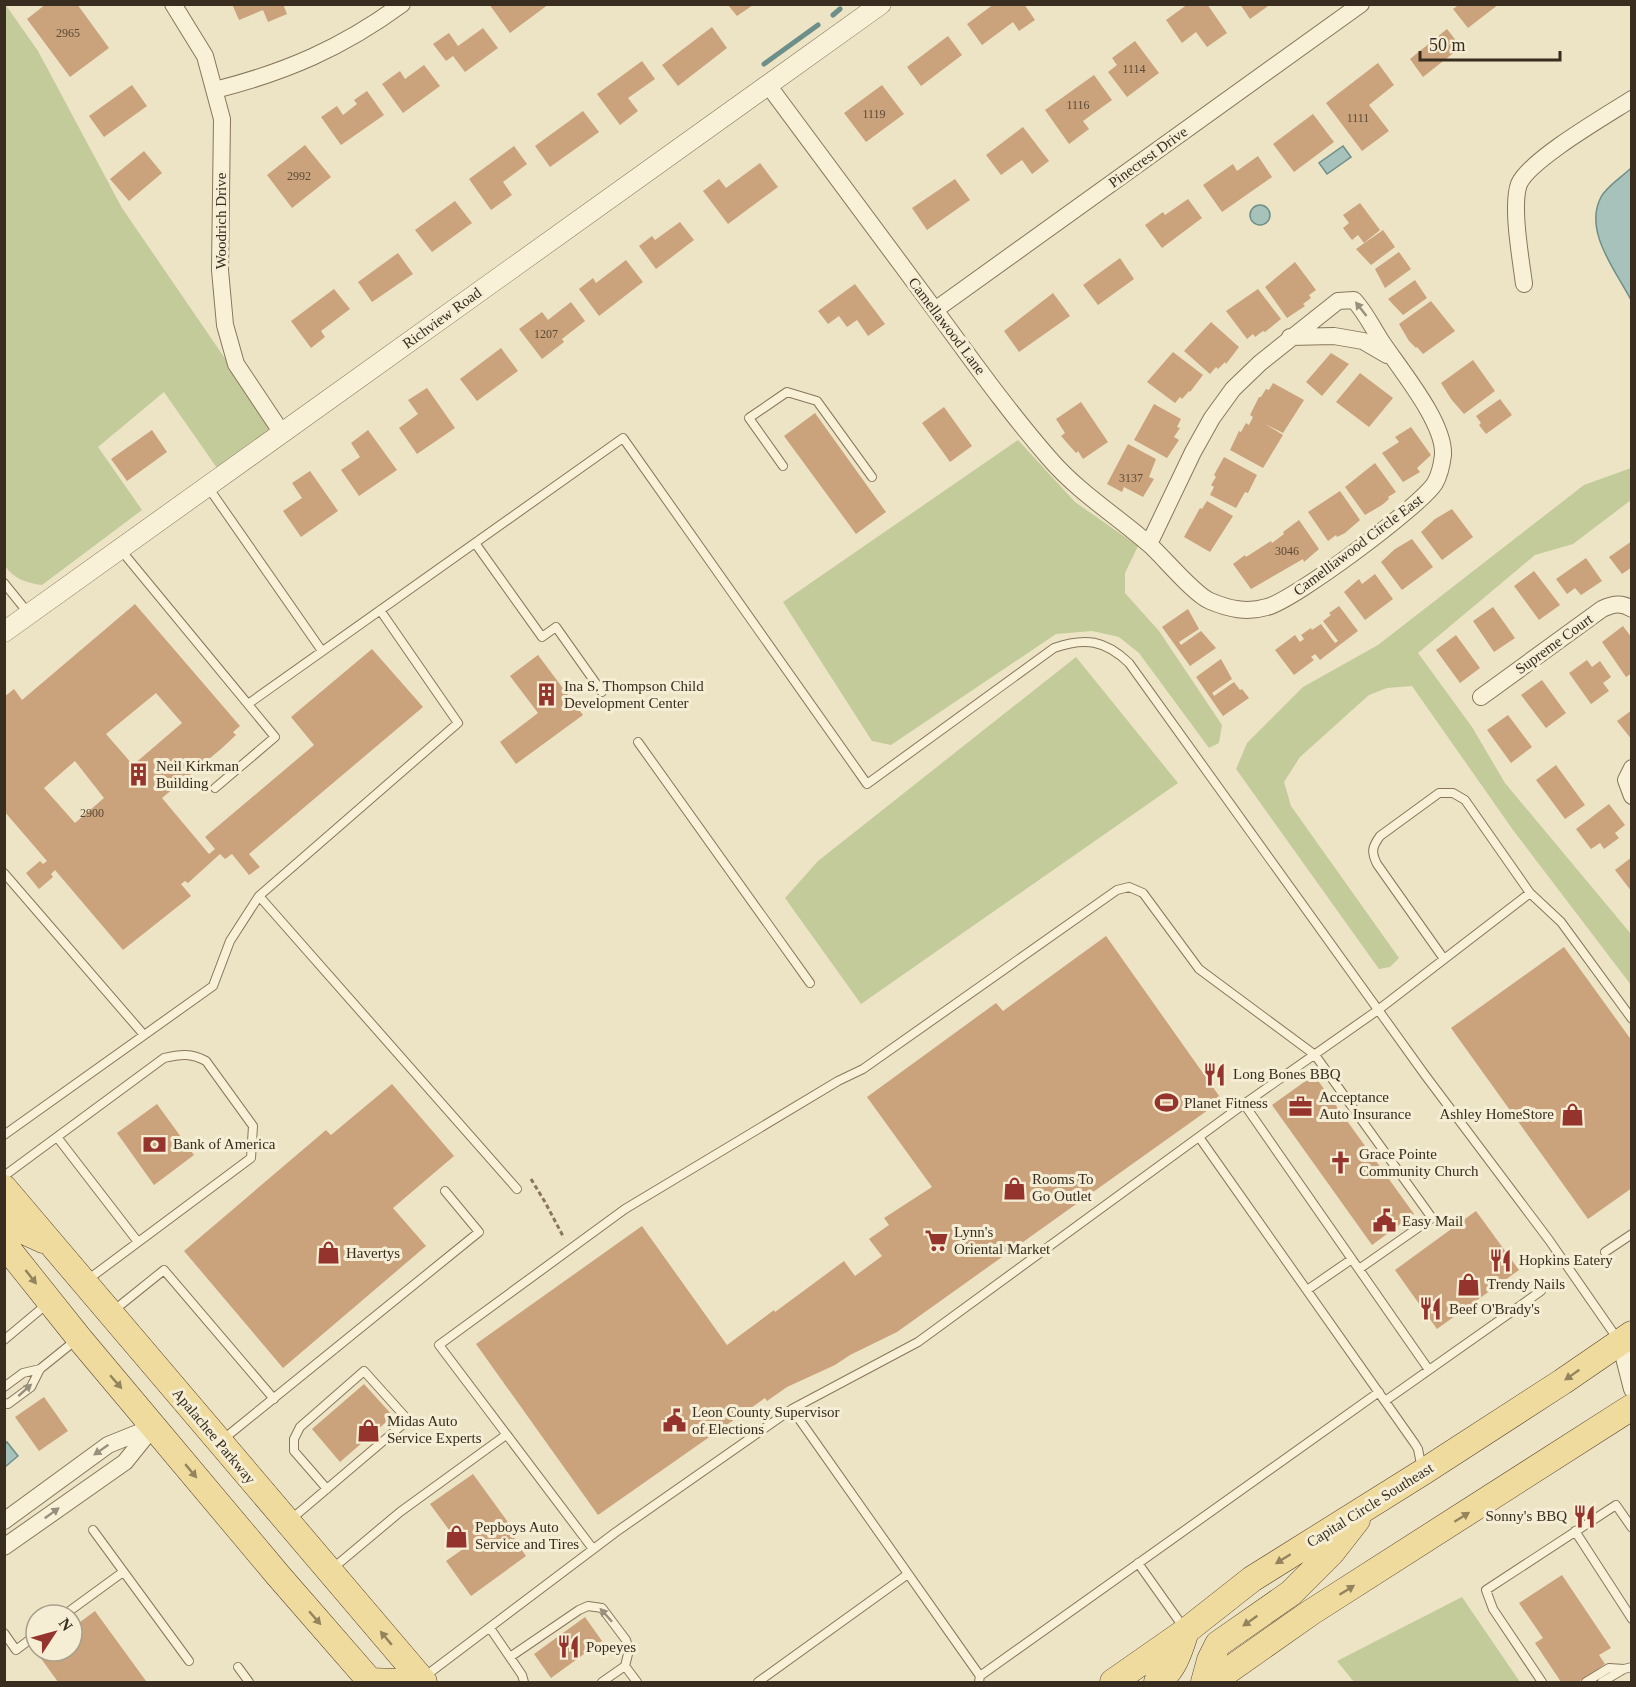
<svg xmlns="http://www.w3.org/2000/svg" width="1636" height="1687" viewBox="0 0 1636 1687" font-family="'Times New Roman',serif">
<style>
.green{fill:#c2cb99}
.water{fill:#a7c1bb;stroke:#6d8f89;stroke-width:1.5}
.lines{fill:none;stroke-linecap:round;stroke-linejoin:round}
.stream{stroke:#6d8f89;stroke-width:5}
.building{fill:#caa27c;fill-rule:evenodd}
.service-casing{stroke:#88765b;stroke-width:10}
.minor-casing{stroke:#88765b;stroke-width:18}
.tertiary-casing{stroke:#88765b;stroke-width:21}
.primary-casing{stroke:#56442f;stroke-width:27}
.path{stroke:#88765b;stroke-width:3;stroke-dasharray:4.5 3;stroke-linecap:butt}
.service{stroke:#f8f1d8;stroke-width:8}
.minor{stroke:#f8f1d8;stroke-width:16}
.tertiary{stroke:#f8f1d8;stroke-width:20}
.primary{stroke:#efdb9e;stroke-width:26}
.oneway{fill:#988f7c}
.oneway2{fill:#94845e}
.labels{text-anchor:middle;stroke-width:6;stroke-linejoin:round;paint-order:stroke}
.number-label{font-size:12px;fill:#5c4a36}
.street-label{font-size:15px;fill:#382d1f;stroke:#f5edd4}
.poi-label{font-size:15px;fill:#382d1f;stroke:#f5edd4;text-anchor:start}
</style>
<rect width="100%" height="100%" fill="#ede4c5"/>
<path class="green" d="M5,4L38,51L122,208L272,427L217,468L164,392L98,447L142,510L42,585C27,583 14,579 5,566Z
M1018,440L1075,502L1138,546L1125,573V593L1159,631L1222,725L1219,743L1209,748L1139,653L1119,637L1092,631L1056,634L891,745L872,741L783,602Z
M1631,468V500L1573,544L1535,555L1418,653L1472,727L1505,783L1631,934V985L1513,830L1412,686L1387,688L1369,695L1300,757L1284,782L1291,806L1399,958L1390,967L1379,969L1236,769L1247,743L1303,687L1378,645L1584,485Z
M1076,657L1178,783L861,1004L785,898L818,861Z
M1462,1597L1520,1682H1354L1337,1661Z"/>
<path class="water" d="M1343,146L1351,157L1327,174L1319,163Z
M1631,168V300C1616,271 1583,231 1601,197C1607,186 1622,177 1631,168Z
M1250 215a10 10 0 1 1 20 0a10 10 0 1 1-20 0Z
M7,1442L18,1456L5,1467V1444Z"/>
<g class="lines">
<path class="stream" d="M833,15L840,9
M764,64L818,25"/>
</g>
<path class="building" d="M46,4H77L109,48L70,77L27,19Z
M232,4H283L287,14L268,22L263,10L239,20Z
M489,4H549L510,33Z
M994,4H1024L1035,20L1019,31L1013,22L982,45L967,24Z
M1188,4H1207L1227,33L1207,47L1196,32L1182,43L1166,20Z
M1240,4H1271L1250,19Z
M1460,4H1499L1468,28L1453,9Z
M728,5H753L737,16Z
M712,27L727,48L678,86L662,65Z
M483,28L498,48L465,72L453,56L446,61L433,44L449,33L458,46Z
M1447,29L1461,47L1423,77L1410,59Z
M948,36L962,55L921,86L907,67Z
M1135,41L1159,73L1127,97L1108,72L1117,65L1112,58Z
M642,61L655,79L628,98L638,111L620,125L597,94Z
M1378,63L1394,85L1369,105L1389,131L1362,151L1326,103Z
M424,65L440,86L403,113L382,84L400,71L405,79Z
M1094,75L1112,100L1083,121L1089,129L1069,144L1045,110Z
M132,85L147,106L104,137L89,116Z
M882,85L904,114L866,142L844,113Z
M367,91L384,115L341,145L321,117L337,106L343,115L357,104L354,100Z
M583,111L599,132L550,167L535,146Z
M1313,114L1334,142L1294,172L1273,144Z
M1023,127L1049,161L1032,174L1022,160L1001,175L986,155Z
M305,145L331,177L292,208L267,175Z
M514,146L527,164L503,182L512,195L491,210L469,179Z
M144,151L162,173L129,201L110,179Z
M1258,156L1272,177L1222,212L1203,185L1233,164L1237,171Z
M760,163L778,187L728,224L703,191L719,179L726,188Z
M955,179L970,200L927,230L912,208Z
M1188,199L1202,218L1162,248L1145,225L1163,212L1165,215Z
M455,201L472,223L432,252L415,230Z
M1360,203L1380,230L1364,243L1358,235L1352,240L1343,228L1349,223L1343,215Z
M680,222L694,240L656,269L639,246L652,236L655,240Z
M1383,230L1395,247L1371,265L1356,249Z
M1399,252L1411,269L1385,288L1375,269Z
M398,253L413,274L372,302L358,282Z
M1120,258L1134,279L1098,305L1083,285Z
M626,260L643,282L599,316L579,289L593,278L596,283Z
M1295,262L1316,290L1309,295L1311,298L1303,304L1305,306L1287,318L1265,287Z
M1415,280L1427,298L1403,315L1388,299Z
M855,284L885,324L868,336L857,320L847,327L839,316L828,324L818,311Z
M334,289L350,309L321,331L325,337L311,348L291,321Z
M1258,289L1281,319L1265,332L1263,331L1255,337L1253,334L1247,339L1226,311Z
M1053,293L1070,316L1019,352L1004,331Z
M1431,301L1455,331L1423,354L1417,347L1416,348L1409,341L1399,324Z
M571,302L585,321L562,339L564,342L542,359L519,329L542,312L548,320Z
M1211,322L1239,347L1226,364L1225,362L1218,369L1216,367L1210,374L1184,351Z
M501,348L518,371L477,401L460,379Z
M1173,352L1203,375L1190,392L1189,391L1182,399L1180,397L1175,403L1147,382Z
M1331,353L1349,364L1322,396L1306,382Z
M1473,360L1495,391L1464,414L1451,399L1441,383Z
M1360,373L1393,398L1369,427L1336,402Z
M1273,383L1304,400L1283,433L1265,424L1283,435L1263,468L1230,450L1239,431L1241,432L1246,423L1249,425L1253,417L1250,415L1259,397H1261L1266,389L1269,390Z
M427,388L455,428L417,454L399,428L418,414L408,400Z
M1500,399L1512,415L1486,434L1479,425L1481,423L1476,416Z
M1081,402L1108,442L1083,459L1078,451L1076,453L1061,436L1065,433L1056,419Z
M1154,404L1181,419L1177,427L1180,428L1174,437L1179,440L1167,458L1134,440Z
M944,407L972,446L950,462L922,423Z
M815,413L886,512L856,534L784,436Z
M1411,427L1431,455L1417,468L1420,472L1403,482L1382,453L1399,442L1395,437Z
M152,430L167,452L127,481L111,459Z
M368,430L397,470L359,496L341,470L360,457L351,443Z
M1128,444L1156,459L1149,477L1154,479L1143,497L1124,487L1122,492L1107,484Z
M1224,457L1257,475L1248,493L1245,492L1236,508L1210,495L1214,487L1211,485L1216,477L1214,475Z
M1375,463L1396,492L1388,497L1389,499L1382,505L1365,515L1345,487Z
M310,471L338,511L301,537L283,511L302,498L292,483Z
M1340,491L1360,520L1345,533L1337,537L1336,535L1328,541L1308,512Z
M1207,501L1233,516L1210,552L1184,537L1200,508L1202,509Z
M1452,509L1473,537L1442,560L1421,532L1435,519Z
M1299,520L1319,549L1304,562L1303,559L1251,589L1233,564L1245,555L1246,557L1271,541L1272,543L1284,534L1283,532Z
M1412,539L1433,567L1402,590L1381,562L1395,549Z
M1632,541V567L1622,574L1609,557Z
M1586,558L1602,581L1581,595L1575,588L1567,594L1556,579Z
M1534,571L1560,605L1539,620L1514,586Z
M1375,574L1393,599L1365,620L1344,592L1359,579L1362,584Z
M135,604L240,726L233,732L236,735L221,749L162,798L209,854L215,849L205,837L314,745L291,717L372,649L423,707L249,854L260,867L249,875L232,854L225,859L220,854L188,883L185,881L181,884L191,896L123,950L55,870L51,874L53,877L39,889L26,873L40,861L43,864L47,861L4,811V697L14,689L22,700ZM156,693L182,723L133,765L106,734ZM75,761L104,798L75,823L44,788Z
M1339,606L1358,631L1320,660L1315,654L1311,657L1314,660L1294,675L1275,650L1295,635L1300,642L1304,639L1301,635L1311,628L1312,630L1321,624L1335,643L1338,641L1323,621L1331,615L1329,613Z
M1493,607L1515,638L1494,652L1473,621Z
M1188,609L1199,629L1179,642L1181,645L1201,631L1216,648L1190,666L1162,627Z
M1623,626L1632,638V673L1626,677L1602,642Z
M1456,635L1480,668L1460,683L1436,650Z
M538,655L583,715L516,764L500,742L538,713L510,676Z
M1221,659L1232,679L1212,693L1213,694L1214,696L1234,682L1240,690L1242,689L1249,698L1223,716L1196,677Z
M1587,660L1592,667L1600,661L1611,677L1603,683L1609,691L1591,704L1569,673Z
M1542,680L1566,713L1546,728L1521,695Z
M1632,710V740L1617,721Z
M1508,715L1532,747L1511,763L1487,730Z
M1556,765L1585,805L1565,819L1536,780Z
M1609,804L1625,825L1615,833L1619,838L1604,849L1600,843L1591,849L1576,829Z
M1632,857V892L1615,870Z
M1106,936L1222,1100L897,1332L850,1355L835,1365L787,1387L767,1401L765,1398L598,1515L476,1344L642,1226L727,1345L774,1310L775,1312L844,1261L855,1276L882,1256L869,1239L889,1225L884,1218L932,1187L867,1097L996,1003L1003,1011Z
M1564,947L1632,1041V1188L1588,1219L1451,1028Z
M1314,1075L1414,1214L1372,1245L1272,1105Z
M392,1084L454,1156L393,1208L426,1246L283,1368L184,1251L326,1130L331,1135Z
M157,1104L194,1155L154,1185L117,1133Z
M1476,1211L1519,1270L1437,1329L1395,1270Z
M364,1384L393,1416L340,1462L312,1429Z
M44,1397L68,1431L39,1451L15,1417Z
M473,1474L518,1536L514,1539L526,1556L471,1596L446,1561L463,1549L430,1504Z
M1562,1575L1611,1648L1599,1655L1605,1664L1598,1669L1605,1679L1601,1682H1594L1589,1675L1578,1682H1561L1535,1643L1543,1638L1519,1603Z
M95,1611L146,1681L143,1682H58L37,1653L40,1651H72V1628Z
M585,1617L602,1641L551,1678L534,1654Z"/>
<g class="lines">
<defs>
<path id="service" d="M783,466L749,418L787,392L817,401L872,477
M208,487L322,651
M475,543L542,637L556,627L602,692
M120,549L275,737L215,788
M4,583L29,614
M248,704L623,438L867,784L1054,648C1085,637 1105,640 1129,663L1425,1075L1549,1240L1619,1341
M638,742L810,983
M4,873L144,1035
M259,896L517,1189
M1444,959L1377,864C1371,852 1372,847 1380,836L1439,793H1453L1465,800L1530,893L1561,922L1632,1019
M1244,1104L1429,1370
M4,1135L213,986L230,941L259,896L458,723L380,610
M57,1137L138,1242
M1199,1137L1415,1444L1418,1449L1422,1469
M4,1176L164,1058C181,1054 191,1053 206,1061L253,1126L251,1158L86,1281
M1605,1252L1632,1234
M1307,1290L1352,1259
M113,1311L164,1270L274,1399
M4,1340L47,1304
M4,1387L23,1373L40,1369L76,1340
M1385,1401L1541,1291
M4,1403L8,1404L31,1387L40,1369
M792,1409L980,1676
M221,1441L479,1232L445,1191
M289,1521L408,1420L364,1371L300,1427L294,1439V1451L327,1489
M93,1530L189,1661
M1575,1531L1632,1619
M593,1549L439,1345L625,1209L838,1081L863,1069L1117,890L1129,887L1143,893L1199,969L1315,1055L1432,1218L1359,1269
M1138,1563L1184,1628
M332,1569L400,1512L506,1435
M64,1615L123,1572
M490,1628L522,1675L524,1682
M4,1633L16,1650L36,1635
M510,1657L579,1610L588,1606L602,1608L626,1640L629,1650L625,1666L602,1682
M625,1666L637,1682
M238,1667L249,1682
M424,1677L616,1532L792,1409L918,1342L1244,1104L1378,1010L1530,893
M758,1682L908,1574
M979,1682L980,1676L1379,1392
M1542,1682L1493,1609L1486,1590L1616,1505L1632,1528
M1586,1682L1609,1668L1624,1669
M1602,1682L1624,1669L1632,1667"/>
<path id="minor" d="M173,4L205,56L222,119L220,270L225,325L236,364L282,433
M768,85C824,160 880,235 935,310C972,360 1008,411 1049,458C1079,493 1117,516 1151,546C1165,559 1195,595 1210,601C1229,609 1247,613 1267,607C1293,601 1421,506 1435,483C1439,476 1442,463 1443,455C1445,422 1398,367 1380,339C1371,325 1365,312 1354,300L1338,301L1260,363L1233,389L1212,418L1193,452L1149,544
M215,90C286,72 342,48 402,4
M1524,284C1521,260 1511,206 1519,184C1529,160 1607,115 1632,99
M935,310L1361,4
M1290,337L1334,336L1363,341L1387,355
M1481,697L1602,609C1613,604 1621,602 1632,609
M1632,768L1626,780L1632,796
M1620,1342L1632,1389
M4,1521L108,1445L150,1428
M4,1547L125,1462L154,1426"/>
<path id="tertiary" d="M4,632L881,4"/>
<path id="primary" d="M4,1188L424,1682
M4,1222L43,1240
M4,1244L79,1338L277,1574L371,1682
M370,1681L397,1682L422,1680
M1113,1682L1186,1631L1252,1579L1423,1472L1562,1382L1632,1334
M1157,1682C1174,1671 1180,1650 1186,1631
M1204,1682L1210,1660L1218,1644L1291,1593L1332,1552L1357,1520
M1212,1682L1310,1613L1632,1407"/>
</defs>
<use href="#service" class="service-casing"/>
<use href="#minor" class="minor-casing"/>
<use href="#tertiary" class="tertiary-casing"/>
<use href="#primary" class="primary-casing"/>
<path class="path" d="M531,1179L545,1202L564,1238"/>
<use href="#service" class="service"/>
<use href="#minor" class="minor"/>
<use href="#tertiary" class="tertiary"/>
<use href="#primary" class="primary"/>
</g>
<defs><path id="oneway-solid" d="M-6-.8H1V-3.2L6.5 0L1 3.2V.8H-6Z" transform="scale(1.5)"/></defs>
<g class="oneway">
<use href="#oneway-solid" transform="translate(1361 309) rotate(-128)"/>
<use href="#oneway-solid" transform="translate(25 1390) rotate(-42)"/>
<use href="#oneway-solid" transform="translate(101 1450) rotate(145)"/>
<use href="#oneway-solid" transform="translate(52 1513) rotate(-36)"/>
<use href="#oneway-solid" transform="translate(606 1615) rotate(-132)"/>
</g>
<g class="oneway2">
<use href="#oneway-solid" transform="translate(31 1277) rotate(52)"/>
<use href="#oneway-solid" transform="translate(1572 1375) rotate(145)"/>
<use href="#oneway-solid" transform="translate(116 1382) rotate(49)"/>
<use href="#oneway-solid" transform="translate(191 1471) rotate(50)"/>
<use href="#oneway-solid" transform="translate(1462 1517) rotate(-32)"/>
<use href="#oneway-solid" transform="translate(1283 1559) rotate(148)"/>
<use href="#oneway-solid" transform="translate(1347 1590) rotate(-32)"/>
<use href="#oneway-solid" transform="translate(315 1618) rotate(49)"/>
<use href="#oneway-solid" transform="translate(1250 1621) rotate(145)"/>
<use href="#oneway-solid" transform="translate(386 1638) rotate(-130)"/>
</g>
<defs>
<symbol id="building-bare" viewBox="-9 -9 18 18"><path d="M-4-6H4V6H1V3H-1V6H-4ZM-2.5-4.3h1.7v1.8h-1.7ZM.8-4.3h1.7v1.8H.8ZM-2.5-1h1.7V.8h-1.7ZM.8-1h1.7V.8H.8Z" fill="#95332d" stroke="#f5edd4" stroke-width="2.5" paint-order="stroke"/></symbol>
<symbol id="restaurant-bare" viewBox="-9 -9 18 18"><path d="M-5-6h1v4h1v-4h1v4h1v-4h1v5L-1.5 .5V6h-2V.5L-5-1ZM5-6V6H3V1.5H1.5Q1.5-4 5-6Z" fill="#95332d" stroke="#f5edd4" stroke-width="2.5" paint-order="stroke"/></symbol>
<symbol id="stadium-bare" viewBox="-9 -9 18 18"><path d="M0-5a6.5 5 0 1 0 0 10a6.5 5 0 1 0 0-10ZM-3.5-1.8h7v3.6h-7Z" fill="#95332d" stroke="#f5edd4" stroke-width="2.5" paint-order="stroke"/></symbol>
<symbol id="office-bare" viewBox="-9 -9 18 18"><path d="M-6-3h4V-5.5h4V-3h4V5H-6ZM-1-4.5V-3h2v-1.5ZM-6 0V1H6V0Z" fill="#95332d" stroke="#f5edd4" stroke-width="2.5" paint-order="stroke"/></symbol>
<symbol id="shop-bare" viewBox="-9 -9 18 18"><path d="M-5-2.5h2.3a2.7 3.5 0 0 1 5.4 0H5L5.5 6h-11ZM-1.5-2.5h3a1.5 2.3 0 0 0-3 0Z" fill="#95332d" stroke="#f5edd4" stroke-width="2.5" paint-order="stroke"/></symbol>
<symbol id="bank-bare" viewBox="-9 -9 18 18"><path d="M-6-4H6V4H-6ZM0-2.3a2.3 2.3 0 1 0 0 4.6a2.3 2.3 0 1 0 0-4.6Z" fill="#95332d" stroke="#f5edd4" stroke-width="2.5" paint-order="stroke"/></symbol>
<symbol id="church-bare" viewBox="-9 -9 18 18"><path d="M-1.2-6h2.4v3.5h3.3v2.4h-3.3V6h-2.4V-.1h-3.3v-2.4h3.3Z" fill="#95332d" stroke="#f5edd4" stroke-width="2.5" paint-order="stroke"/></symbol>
<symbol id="civic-bare" viewBox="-9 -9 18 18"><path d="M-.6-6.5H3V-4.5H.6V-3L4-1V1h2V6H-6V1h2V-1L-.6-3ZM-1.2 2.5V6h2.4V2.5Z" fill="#95332d" stroke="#f5edd4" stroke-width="2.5" paint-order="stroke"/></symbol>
<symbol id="supermarket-bare" viewBox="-9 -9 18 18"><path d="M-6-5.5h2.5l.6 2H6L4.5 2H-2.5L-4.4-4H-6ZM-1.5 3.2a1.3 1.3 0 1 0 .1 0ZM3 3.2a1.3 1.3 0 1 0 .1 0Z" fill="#95332d" stroke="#f5edd4" stroke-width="2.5" paint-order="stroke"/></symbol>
</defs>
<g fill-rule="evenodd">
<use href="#building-bare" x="530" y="678" width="33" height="33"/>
<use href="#building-bare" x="122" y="758" width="33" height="33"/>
<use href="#restaurant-bare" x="1198" y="1058" width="33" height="33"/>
<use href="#stadium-bare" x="1150" y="1086" width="33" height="33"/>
<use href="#office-bare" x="1284" y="1090" width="33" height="33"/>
<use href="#shop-bare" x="1556" y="1098" width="33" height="33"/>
<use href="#bank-bare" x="138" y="1128" width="33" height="33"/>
<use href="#church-bare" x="1324" y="1146" width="33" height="33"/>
<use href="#shop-bare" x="998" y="1172" width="33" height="33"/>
<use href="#civic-bare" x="1368" y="1204" width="33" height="33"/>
<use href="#supermarket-bare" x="920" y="1224" width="33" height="33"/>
<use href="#shop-bare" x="312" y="1236" width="33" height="33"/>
<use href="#restaurant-bare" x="1484" y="1244" width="33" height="33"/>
<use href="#shop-bare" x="1452" y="1268" width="33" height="33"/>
<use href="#restaurant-bare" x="1414" y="1292" width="33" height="33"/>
<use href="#civic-bare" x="658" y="1404" width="33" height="33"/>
<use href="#shop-bare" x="352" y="1414" width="33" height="33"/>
<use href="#restaurant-bare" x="1568" y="1500" width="33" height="33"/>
<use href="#shop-bare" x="440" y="1520" width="33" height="33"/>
<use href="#restaurant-bare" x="552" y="1630" width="33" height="33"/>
</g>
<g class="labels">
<g class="number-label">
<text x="68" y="37">2965</text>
<text x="1134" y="73">1114</text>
<text x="1078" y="109">1116</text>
<text x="874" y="118">1119</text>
<text x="1358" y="122">1111</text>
<text x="299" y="180">2992</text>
<text x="546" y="338">1207</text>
<text x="1131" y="482">3137</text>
<text x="1287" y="555">3046</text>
<text x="92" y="817">2900</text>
</g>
<g class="street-label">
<text transform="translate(1148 157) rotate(-36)" y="5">Pinecrest Drive</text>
<text transform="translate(221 221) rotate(-90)" y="5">Woodrich Drive</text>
<text transform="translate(442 318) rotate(-36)" y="5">Richview Road</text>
<text transform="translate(947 326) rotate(53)" y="5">Camellawood Lane</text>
<text transform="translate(1358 545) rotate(-37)" y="5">Camelliawood Circle East</text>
<text transform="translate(1554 644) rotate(-36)" y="5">Supreme Court</text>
<text transform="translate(214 1436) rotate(50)" y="5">Apalachee Parkway</text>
<text transform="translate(1370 1505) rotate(-32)" y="5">Capital Circle Southeast</text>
</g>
<g class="poi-label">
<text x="564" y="691">Ina S. Thompson Child<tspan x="564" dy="17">Development Center</tspan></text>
<text x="156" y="771">Neil Kirkman<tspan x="156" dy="17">Building</tspan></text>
<text x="1233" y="1079">Long Bones BBQ</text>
<text x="1319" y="1102">Acceptance<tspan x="1319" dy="17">Auto Insurance</tspan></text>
<text x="1184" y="1108">Planet Fitness</text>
<text x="1554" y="1119" text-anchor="end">Ashley HomeStore</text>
<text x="173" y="1149">Bank of America</text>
<text x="1359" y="1159">Grace Pointe<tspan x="1359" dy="17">Community Church</tspan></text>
<text x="1032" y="1184">Rooms To<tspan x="1032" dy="17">Go Outlet</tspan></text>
<text x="1402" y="1226">Easy Mail</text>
<text x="954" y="1237">Lynn's<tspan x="954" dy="17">Oriental Market</tspan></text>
<text x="346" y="1258">Havertys</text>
<text x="1519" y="1265">Hopkins Eatery</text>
<text x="1487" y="1289">Trendy Nails</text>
<text x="1449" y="1314">Beef O'Brady's</text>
<text x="692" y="1417">Leon County Supervisor<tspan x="692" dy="17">of Elections</tspan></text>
<text x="387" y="1426">Midas Auto<tspan x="387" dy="17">Service Experts</tspan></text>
<text x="1567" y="1521" text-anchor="end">Sonny's BBQ</text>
<text x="475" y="1532">Pepboys Auto<tspan x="475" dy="17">Service and Tires</tspan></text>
<text x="586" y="1652">Popeyes</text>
</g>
</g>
<rect width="1636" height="1687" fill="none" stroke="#382d1f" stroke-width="12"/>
<g transform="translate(54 1633) rotate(54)"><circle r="28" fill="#f5edd4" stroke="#a9a08c" stroke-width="1.5"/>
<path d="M0-4.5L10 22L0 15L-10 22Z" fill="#95332d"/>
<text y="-9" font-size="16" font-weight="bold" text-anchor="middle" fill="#382d1f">N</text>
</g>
<path d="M1420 51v9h140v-9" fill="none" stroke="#382d1f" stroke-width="3"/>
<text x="1429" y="51" font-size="18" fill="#382d1f" stroke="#f5edd4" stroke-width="4.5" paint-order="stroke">50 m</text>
</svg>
